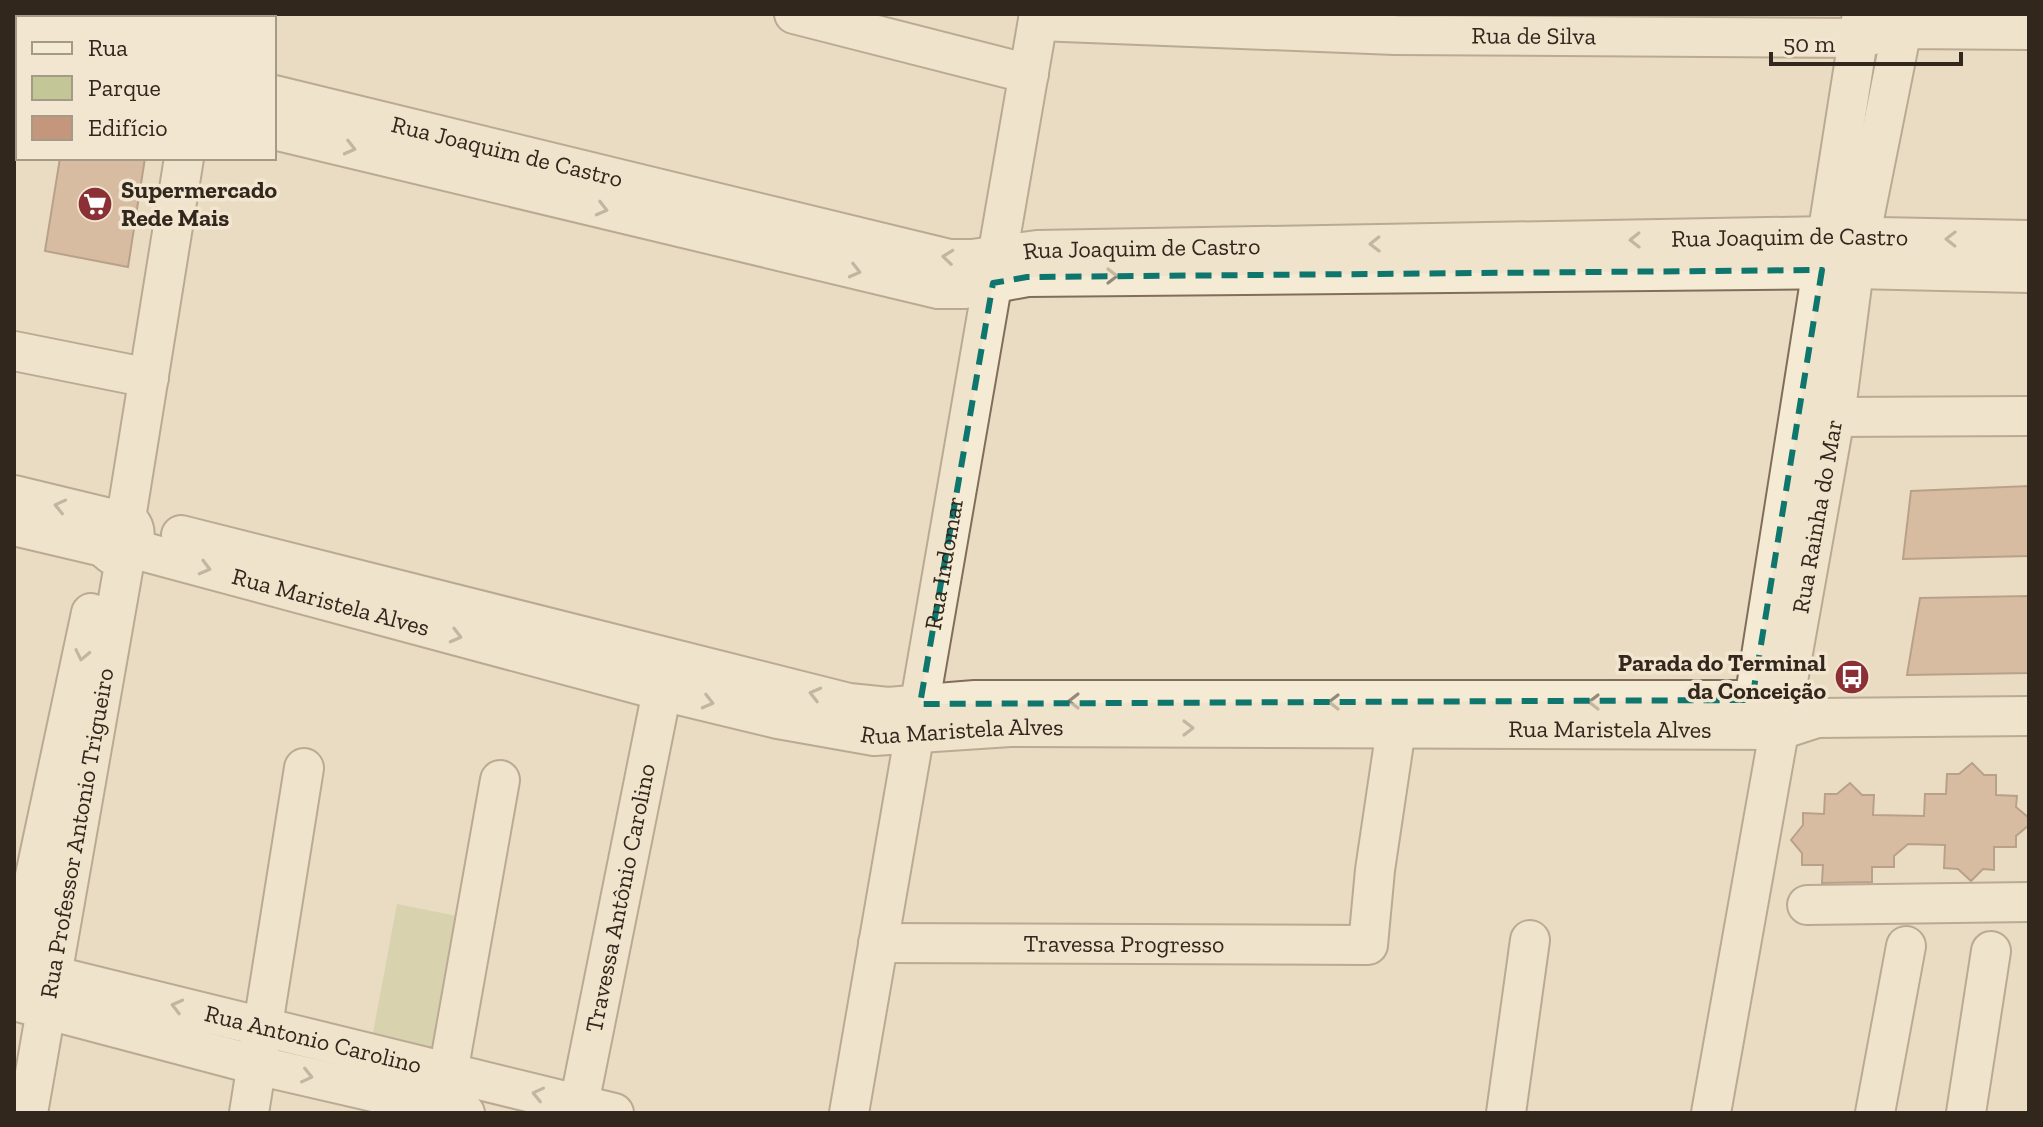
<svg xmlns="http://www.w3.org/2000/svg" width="2043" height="1127" viewBox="0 0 2043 1127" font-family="'Zilla Slab',serif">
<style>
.green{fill:#c3c697}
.building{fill:#c4967b;stroke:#7e5843;stroke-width:2}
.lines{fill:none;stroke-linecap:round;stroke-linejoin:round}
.minor-casing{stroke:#816d5b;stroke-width:42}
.minor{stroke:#f5ead4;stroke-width:38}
.oneway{stroke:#948878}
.marked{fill:none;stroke:#0f766e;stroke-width:6;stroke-dasharray:16 10;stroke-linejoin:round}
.labels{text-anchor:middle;stroke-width:7;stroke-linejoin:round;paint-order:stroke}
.street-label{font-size:24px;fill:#32271d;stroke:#f2e6d0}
.poi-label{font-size:24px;font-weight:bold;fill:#32271d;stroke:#f2e6d0;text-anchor:start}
</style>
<rect width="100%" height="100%" fill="#e9dcc2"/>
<path class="green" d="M397,904L457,916L432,1049L372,1038Z"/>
<path class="building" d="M60,158H145L128,267L45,251Z
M2029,486V556L1903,559L1911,491Z
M2029,596V673L1907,675L1920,598Z
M1972,763L1984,775H1996V795L2017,796L2016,807L2029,818V825L2016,836V847H1994V870L1983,869L1971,881L1958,869L1944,868L1945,845L1908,844L1894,856V867H1872V882L1822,883L1823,865H1802V853L1791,840L1803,825V813L1824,814L1825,794H1837L1850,783L1862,795H1874L1873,815L1924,816L1925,794H1946L1947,774H1959Z"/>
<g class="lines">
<defs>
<g id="minor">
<path d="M794,14L1029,74"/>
<path d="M206,18L207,14"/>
<path id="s1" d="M1038,21L1395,35L1858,38L1903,29L2029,30"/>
<path d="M14,28L18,29"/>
<path d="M14,66L18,67"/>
<path id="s2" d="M274,95L949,259H972L1037,250L1829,236L2029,240"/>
<path d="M274,130L938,289H964L1027,277L1854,269L2029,273"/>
<path d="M14,351L149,378"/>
<path d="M1835,417L2029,416"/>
<path d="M14,495L105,517L126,518C139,529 136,540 126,553L111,554L97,542V526L105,517"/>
<path d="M126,518L184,158"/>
<path d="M14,526L99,546"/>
<path d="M181,535L849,703L888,707L975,700H1752L1784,702L1817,718"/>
<path id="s3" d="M130,548L662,691L778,719L874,736L1010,727L1780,730L1817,718L2029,716"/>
<path d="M1750,726L1862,14"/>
<path d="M1807,905L2029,902"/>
<path id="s4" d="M878,943L1368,945L1375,870L1396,729"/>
<path id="s5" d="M14,966L614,1113"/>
<path d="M14,974L91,613"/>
<path d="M14,1001L256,1065L465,1113"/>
<path d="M448,1073L500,780"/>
<path id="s6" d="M579,1104L662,691"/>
<path id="s7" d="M28,1113L126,553"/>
<path d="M249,1113L304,768"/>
<path id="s8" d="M849,1113L1039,14"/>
<path d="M1506,1113L1530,940"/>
<path id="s9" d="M1711,1113L1835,417L1854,269L1905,14"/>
<path d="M1875,1113L1906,946"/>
<path d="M1966,1113L1991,951"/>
</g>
</defs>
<use href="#minor" class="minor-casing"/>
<use href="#minor" class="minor"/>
</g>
<defs><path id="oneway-chevron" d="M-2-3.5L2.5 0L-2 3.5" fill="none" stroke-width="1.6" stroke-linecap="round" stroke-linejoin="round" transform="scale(2)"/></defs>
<g class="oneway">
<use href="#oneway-chevron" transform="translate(350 148) rotate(14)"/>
<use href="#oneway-chevron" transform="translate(602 209) rotate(14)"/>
<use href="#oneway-chevron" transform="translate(1951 239) rotate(-179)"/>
<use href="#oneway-chevron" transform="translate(1635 240) rotate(179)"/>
<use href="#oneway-chevron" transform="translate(1375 244) rotate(179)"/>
<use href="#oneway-chevron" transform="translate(948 257) rotate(-174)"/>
<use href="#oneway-chevron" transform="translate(855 271) rotate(14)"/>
<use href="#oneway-chevron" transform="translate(1112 276)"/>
<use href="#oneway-chevron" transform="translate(60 506) rotate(-167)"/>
<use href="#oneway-chevron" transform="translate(205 568) rotate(15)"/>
<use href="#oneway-chevron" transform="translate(456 636) rotate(15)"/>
<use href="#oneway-chevron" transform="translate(82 655) rotate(102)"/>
<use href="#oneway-chevron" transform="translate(815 694) rotate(-166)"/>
<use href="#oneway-chevron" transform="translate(1074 701) rotate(-180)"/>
<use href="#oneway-chevron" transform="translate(708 702) rotate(14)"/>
<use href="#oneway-chevron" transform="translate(1334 702) rotate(-180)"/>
<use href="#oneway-chevron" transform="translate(1594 702) rotate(-180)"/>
<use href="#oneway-chevron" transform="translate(1188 728)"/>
<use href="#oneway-chevron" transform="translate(177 1006) rotate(-166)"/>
<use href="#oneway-chevron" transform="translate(307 1076) rotate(13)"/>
<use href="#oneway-chevron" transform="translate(538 1094) rotate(-167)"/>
</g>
<path d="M0 0H2043V1127H0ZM1822,270L1752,700L920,704L993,283L1027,277Z" fill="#e9dcc2" fill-opacity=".55" fill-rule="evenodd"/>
<path class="marked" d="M1822,270L1752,700L920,704L993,283L1027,277Z"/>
<defs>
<symbol id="supermarket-disc" viewBox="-11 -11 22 22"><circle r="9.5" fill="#8b3035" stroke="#f2e6d0"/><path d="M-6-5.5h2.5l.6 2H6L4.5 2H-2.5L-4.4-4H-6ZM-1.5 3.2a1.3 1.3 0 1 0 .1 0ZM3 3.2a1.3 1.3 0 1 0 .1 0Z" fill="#fff"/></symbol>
<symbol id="bus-disc" viewBox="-11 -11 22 22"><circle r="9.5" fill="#8b3035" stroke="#f2e6d0"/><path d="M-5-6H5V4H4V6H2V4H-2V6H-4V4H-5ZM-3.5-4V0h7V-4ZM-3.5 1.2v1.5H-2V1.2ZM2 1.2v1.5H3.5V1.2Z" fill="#fff"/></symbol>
</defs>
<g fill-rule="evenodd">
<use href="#supermarket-disc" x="75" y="184" width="40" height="40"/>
<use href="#bus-disc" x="1832" y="657" width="40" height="40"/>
</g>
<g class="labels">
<g class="street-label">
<text dy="8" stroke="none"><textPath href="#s1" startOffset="496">Rua de Silva</textPath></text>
<text dy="8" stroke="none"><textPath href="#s2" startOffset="240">Rua Joaquim de Castro</textPath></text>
<text dy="8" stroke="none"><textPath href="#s2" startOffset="1536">Rua Joaquim de Castro</textPath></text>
<text dy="8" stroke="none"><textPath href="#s2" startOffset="888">Rua Joaquim de Castro</textPath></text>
<text dy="8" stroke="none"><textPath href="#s9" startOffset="606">Rua Rainha do Mar</textPath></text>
<text dy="8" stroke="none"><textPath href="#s8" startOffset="558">Rua Indomar</textPath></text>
<text dy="8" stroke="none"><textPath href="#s3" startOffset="208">Rua Maristela Alves</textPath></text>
<text dy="8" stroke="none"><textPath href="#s3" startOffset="856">Rua Maristela Alves</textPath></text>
<text dy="8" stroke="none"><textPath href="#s3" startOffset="1504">Rua Maristela Alves</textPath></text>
<text dy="8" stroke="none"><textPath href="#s7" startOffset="284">Rua Professor Antonio Trigueiro</textPath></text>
<text dy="8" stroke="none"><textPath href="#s6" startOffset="210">Travessa Antônio Carolino</textPath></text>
<text dy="8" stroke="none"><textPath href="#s4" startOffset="246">Travessa Progresso</textPath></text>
<text dy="8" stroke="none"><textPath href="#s5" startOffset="308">Rua Antonio Carolino</textPath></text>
</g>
<g class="poi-label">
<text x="121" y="198">Supermercado<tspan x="121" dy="28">Rede Mais</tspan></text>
<text x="1826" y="671" text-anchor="end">Parada do Terminal<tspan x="1826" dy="28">da Conceição</tspan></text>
</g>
</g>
<rect width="2043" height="1127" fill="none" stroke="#32271d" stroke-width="32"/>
<rect x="16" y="16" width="260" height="144" fill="#f2e6d0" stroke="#a59a88" stroke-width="2"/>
<rect x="32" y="42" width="40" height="12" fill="#f5ead4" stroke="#a59a88" stroke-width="2"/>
<text x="88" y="56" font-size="24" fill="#32271d">Rua</text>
<rect x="32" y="76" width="40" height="24" fill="#c3c697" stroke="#a59a88" stroke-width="2"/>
<text x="88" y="96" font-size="24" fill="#32271d">Parque</text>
<rect x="32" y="116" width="40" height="24" fill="#c4967b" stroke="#a59a88" stroke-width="2"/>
<text x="88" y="136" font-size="24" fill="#32271d">Edifício</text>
<path d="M1771 52v12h190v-12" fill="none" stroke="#32271d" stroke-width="4"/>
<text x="1783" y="52" font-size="24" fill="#32271d" stroke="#f2e6d0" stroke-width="6" paint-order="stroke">50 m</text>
</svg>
